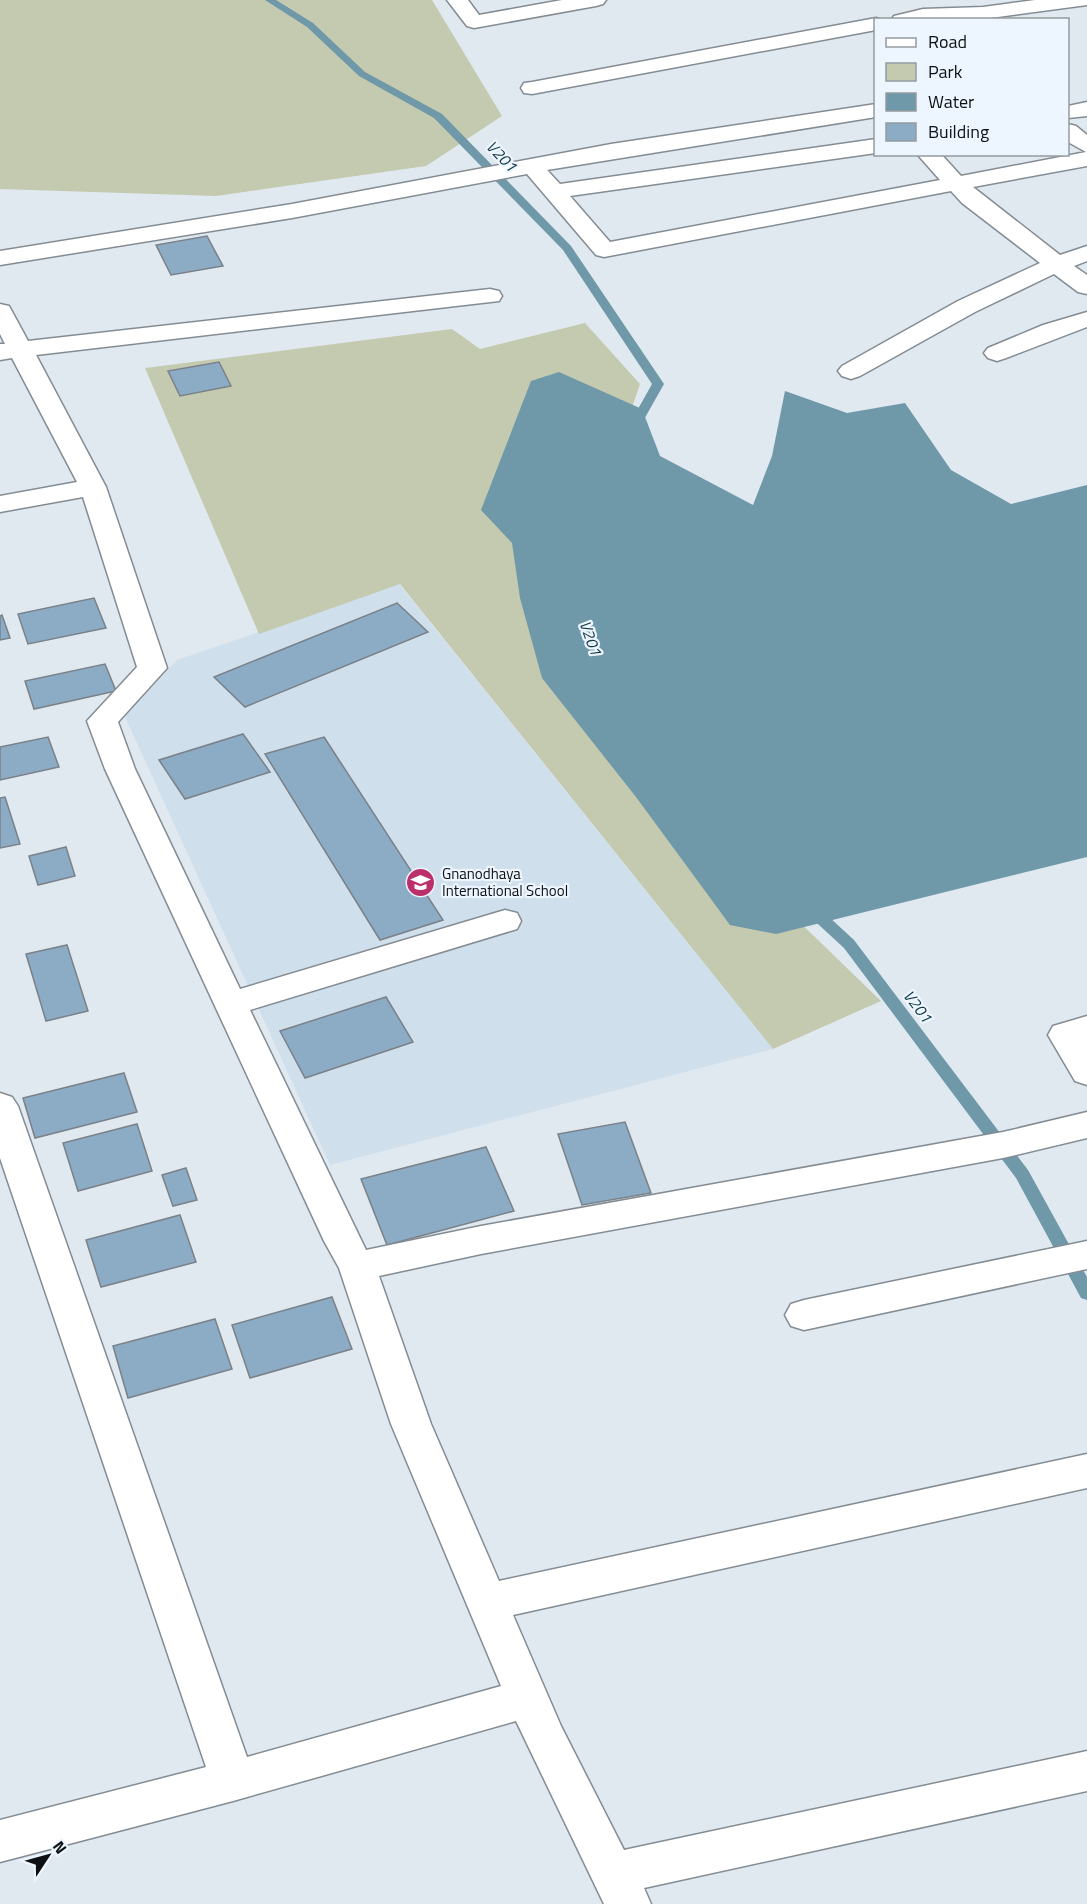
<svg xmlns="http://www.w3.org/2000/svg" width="1087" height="1904" viewBox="0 0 1087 1904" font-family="'Titillium Web',sans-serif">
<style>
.built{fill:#d0dfec}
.green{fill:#c4caaf}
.water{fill:#6f98a9}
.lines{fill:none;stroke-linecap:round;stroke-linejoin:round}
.stream{fill:#6f98a9;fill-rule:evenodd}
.building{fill:#8cacc6;stroke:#7a8188;stroke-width:1.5}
.minor-casing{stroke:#848c93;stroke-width:3}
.minor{fill:#fff;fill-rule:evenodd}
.labels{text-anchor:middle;stroke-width:4.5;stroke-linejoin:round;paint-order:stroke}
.poi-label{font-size:15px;fill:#0e1114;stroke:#edf6fe;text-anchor:start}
.water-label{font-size:16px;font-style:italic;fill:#0f3643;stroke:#edf6fe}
</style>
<rect width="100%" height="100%" fill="#e0e9f0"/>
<path class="built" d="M399,584L773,1049L330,1165L125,717L177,660Z"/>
<path class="green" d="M0,0H432L502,116L426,166L216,196L0,189Z
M585,323L640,384L557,629L625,753L881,1001L773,1049L400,584L259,634L145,368L452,329L480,349Z"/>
<path class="water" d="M559,372L642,409L660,456L753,505L772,456L785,391L847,413L905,403L951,470L1011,504L1087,485V857L776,934L730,925L636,797L542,678L520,598L512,543L481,510L531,381Z"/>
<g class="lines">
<path class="stream" d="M265,0H276L313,23L365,72L442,114L571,246L664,384L638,430L634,431L628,427L652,384L563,250L434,118L359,76L307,27Z
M811,904L816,905L854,940L1028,1170L1087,1277V1300L1081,1298L1016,1178L844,948L806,913L804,909Z"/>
</g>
<path class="building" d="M207,236L223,266L171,275L156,245Z
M219,362L231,386L180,396L168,371Z
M94,598L106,628L28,644L18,614Z
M397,603L428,632L245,707L214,677Z
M2,615L10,638L0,640V616Z
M105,664L116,691L34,709L25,681Z
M243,734L270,772L185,799L159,760Z
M48,737L59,767L0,780V747Z
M324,737L443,920L380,940L265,754Z
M5,797L20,844L0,848V798Z
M66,847L75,876L38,885L29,856Z
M67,945L88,1011L46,1021L26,954Z
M386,997L413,1042L305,1078L280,1031Z
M124,1073L137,1112L35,1138L23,1098Z
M625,1122L651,1193L582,1205L558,1134Z
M137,1124L152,1171L78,1191L63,1143Z
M486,1147L514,1211L387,1245L361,1179Z
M186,1168L197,1200L173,1206L162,1175Z
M180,1215L196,1262L101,1287L86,1240Z
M332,1297L352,1349L250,1378L232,1325Z
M215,1319L232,1369L128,1398L113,1346Z"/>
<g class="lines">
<defs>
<path id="minor" d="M447,0H468L479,15L562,0H606L603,4L596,6L474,28L467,26Z
M1035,0H1087V5L983,19L891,20L894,16L923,9L983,7Z
M876,18L883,20H876V30L532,94L524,93L521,88L524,83L532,82Z
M1087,102V116L1068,118V106Z
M876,104V117L547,170L560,184L876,139V153L570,196L610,242L940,180L917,154H941L961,176L1086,152L1068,142V124L1076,126L1087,135V166L973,187L1060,255L1087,246V261L1074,266L1087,275V294L1078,292L1054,274L975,312L860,376L851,379L842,376L838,371L842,366L958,301L1040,263L962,203L951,191L604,257L596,255L527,174L292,218L0,265V251L292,204L611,144Z
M490,289L499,291L502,296L499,301L36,355L106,487L167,668L118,722L135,769L240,989L505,910L517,913L521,921L517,929L250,1010L366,1250L481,1226L1003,1132L1087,1112V1138L1003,1158L481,1254L379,1276L431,1424L499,1581L1087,1454V1488L513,1615L561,1726L624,1850L1087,1751V1791L644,1888L651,1904H604L516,1721L233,1801L0,1862V1820L206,1767L0,1158V1093L12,1097L18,1106L247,1757L501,1686L391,1424L339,1268L324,1241L105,769L87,721L137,667L83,497L0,512V496L77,482L12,358L0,360V344H5L0,334V304L9,306L28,341Z
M1087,312V327L1006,358L997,361L988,358L984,353L988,348L1043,325Z
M1087,1016V1085L1075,1081L1048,1035L1053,1026Z
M1087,1241V1269L804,1330L791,1326L785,1315L791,1304L804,1300Z"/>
</defs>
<use href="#minor" class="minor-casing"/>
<use href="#minor" class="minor"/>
</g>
<defs>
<symbol id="school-disc" viewBox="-11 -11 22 22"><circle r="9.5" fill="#bb306a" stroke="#edf6fe"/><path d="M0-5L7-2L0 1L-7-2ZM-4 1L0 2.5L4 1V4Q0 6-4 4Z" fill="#fff"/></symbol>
</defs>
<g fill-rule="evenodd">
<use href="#school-disc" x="404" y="866" width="33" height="33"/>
</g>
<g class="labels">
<g class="poi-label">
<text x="442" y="879">Gnanodhaya<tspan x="442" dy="17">International School</tspan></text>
</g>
<g class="water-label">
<text transform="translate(502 156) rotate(46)" y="6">V201</text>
<text transform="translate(591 638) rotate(70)" y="6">V201</text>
<text transform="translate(918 1006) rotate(53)" y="6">V201</text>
</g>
</g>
<rect x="874" y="18" width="195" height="138" fill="#edf6fe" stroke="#949aa0" stroke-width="1.5"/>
<rect x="886" y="38" width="30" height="9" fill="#ffffff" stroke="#949aa0" stroke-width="1.5"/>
<text x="928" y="48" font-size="18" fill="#0e1114">Road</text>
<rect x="886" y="63" width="30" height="18" fill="#c4caaf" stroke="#949aa0" stroke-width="1.5"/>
<text x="928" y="78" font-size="18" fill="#0e1114">Park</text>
<rect x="886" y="93" width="30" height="18" fill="#6f98a9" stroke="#949aa0" stroke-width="1.5"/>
<text x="928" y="108" font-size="18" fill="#0e1114">Water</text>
<rect x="886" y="123" width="30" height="18" fill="#8cacc6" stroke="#949aa0" stroke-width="1.5"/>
<text x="928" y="138" font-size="18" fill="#0e1114">Building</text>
<g transform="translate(48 1856) rotate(54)" stroke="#edf6fe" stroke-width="4.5" paint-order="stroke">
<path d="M0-4.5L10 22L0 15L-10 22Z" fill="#0e1114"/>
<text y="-9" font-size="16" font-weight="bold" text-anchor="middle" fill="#0e1114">N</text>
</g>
</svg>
